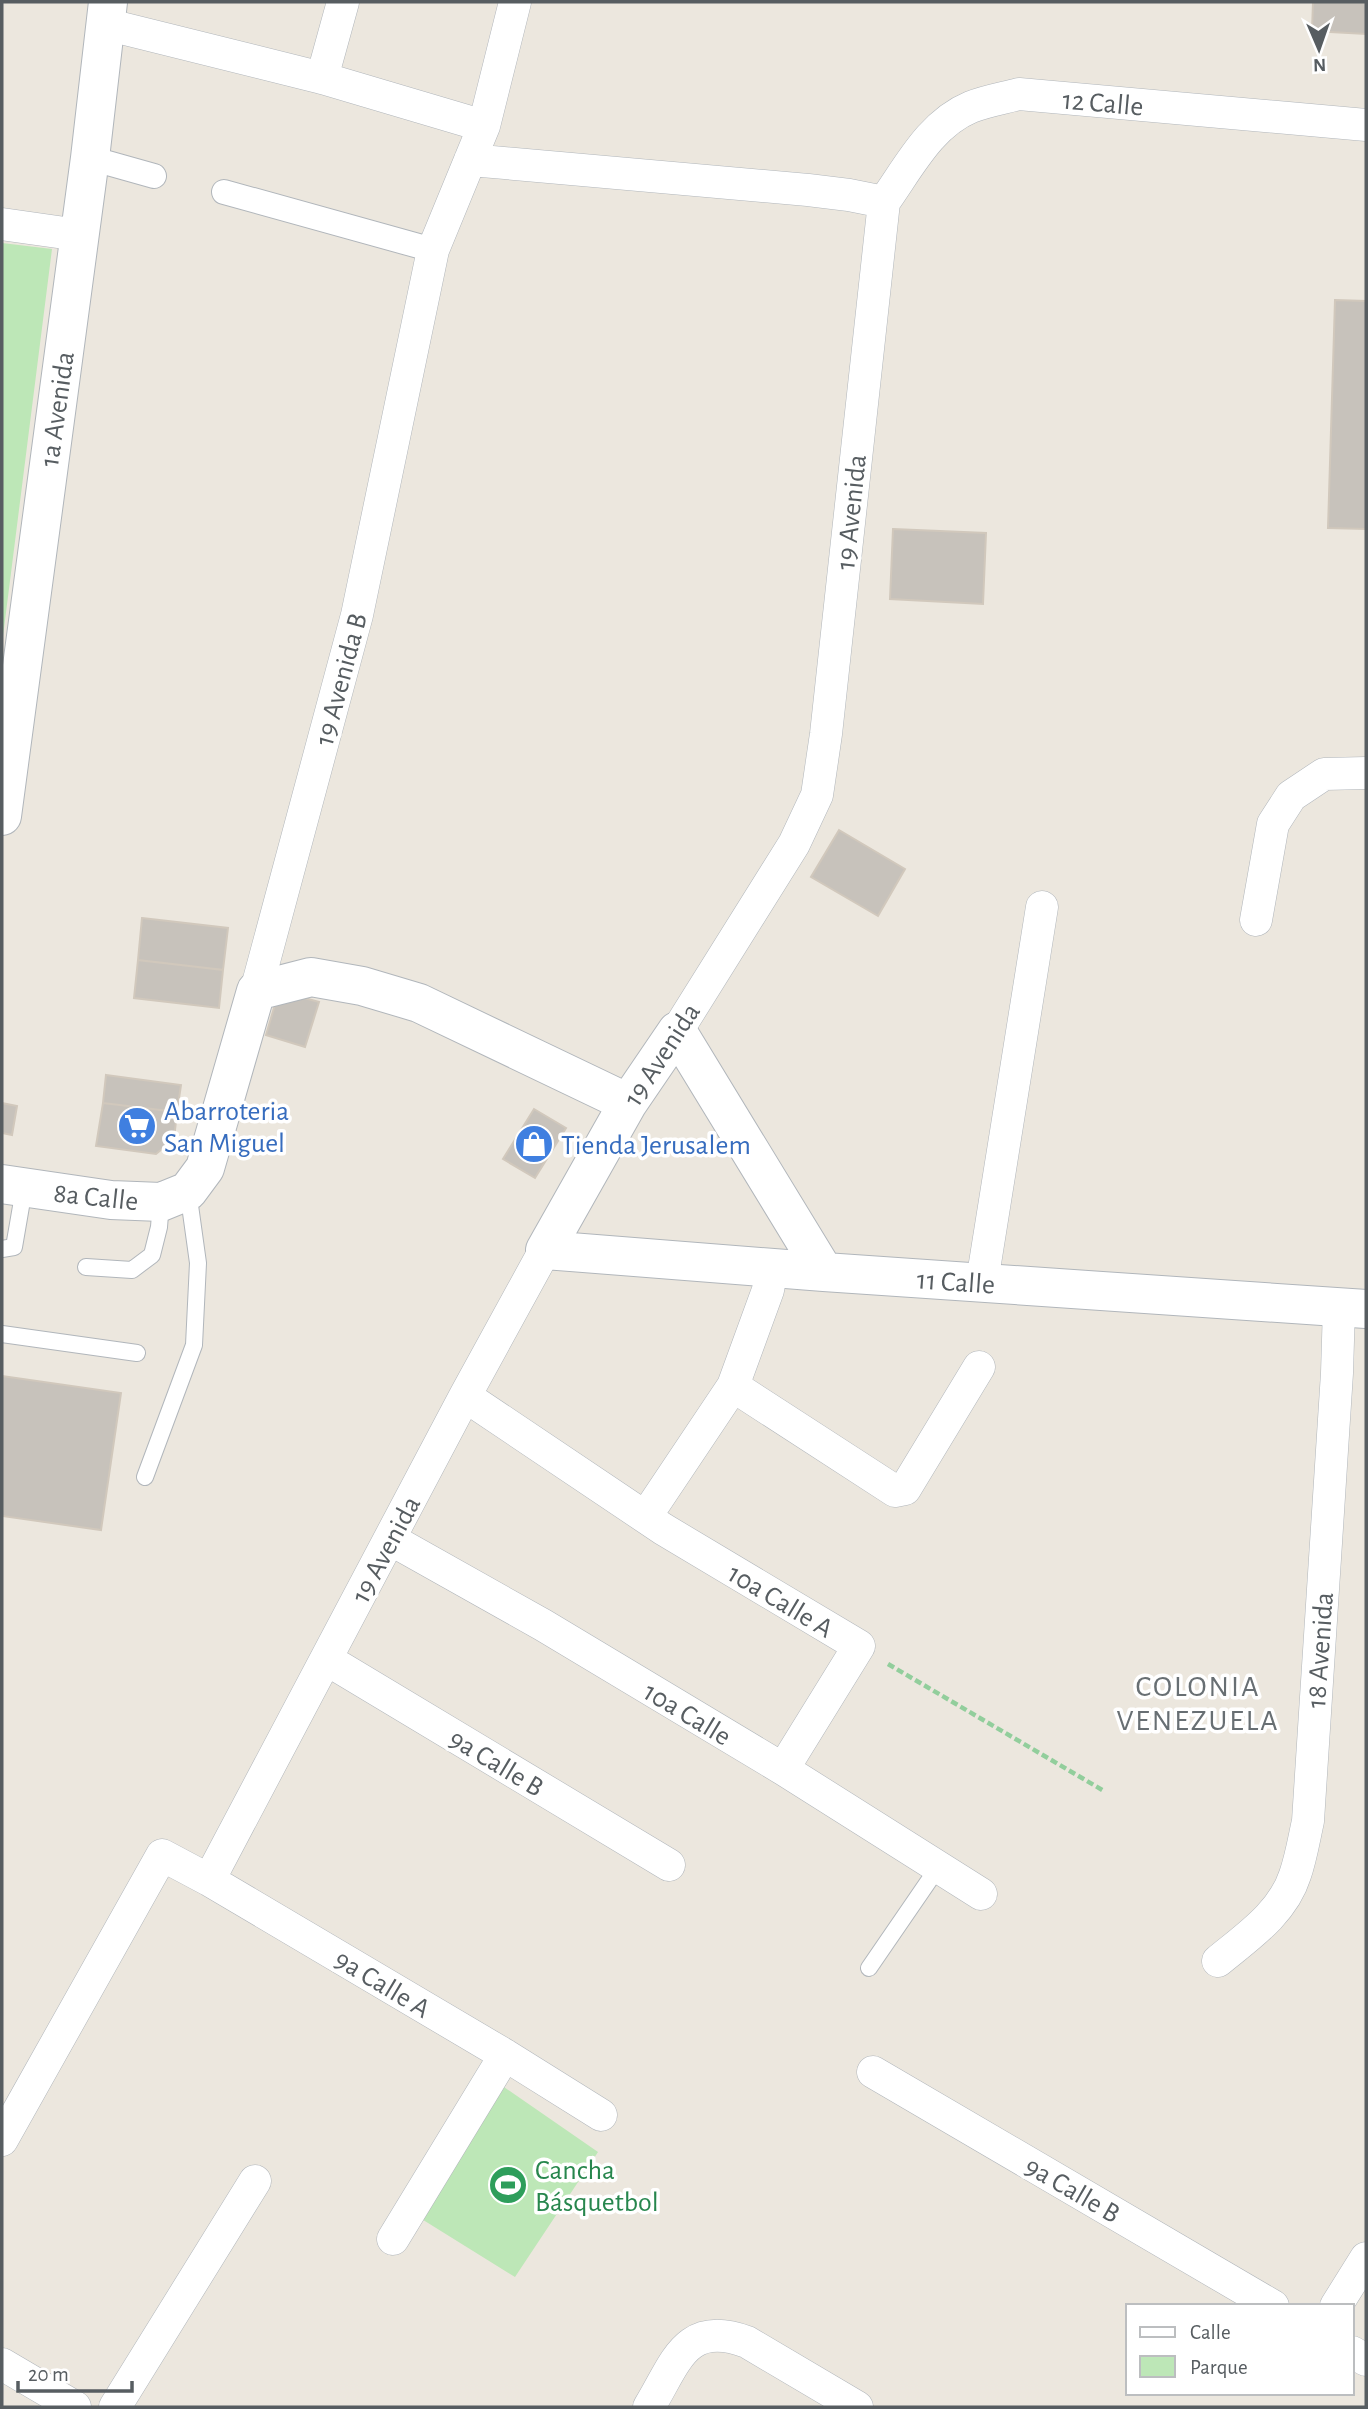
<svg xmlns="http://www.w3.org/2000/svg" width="1368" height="2409" viewBox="0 0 1368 2409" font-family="'Alegreya Sans',sans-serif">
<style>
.green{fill:#bde7b7}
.building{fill:#c7c2bb;stroke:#d1c8bc;stroke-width:2}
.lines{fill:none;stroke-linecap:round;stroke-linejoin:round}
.service-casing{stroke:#b1b6bb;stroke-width:18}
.pedestrian-casing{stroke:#b1b6bb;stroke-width:26}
.minor-casing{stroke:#b1b6bb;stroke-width:33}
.tertiary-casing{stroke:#b1b6bb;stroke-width:40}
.path{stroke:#92ce9c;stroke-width:4.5;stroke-dasharray:7 3.5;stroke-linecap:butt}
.service{stroke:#fff;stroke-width:16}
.pedestrian{stroke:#fff;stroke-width:24}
.minor{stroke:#fff;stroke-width:32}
.tertiary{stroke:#fff;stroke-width:38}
.labels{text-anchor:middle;stroke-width:7;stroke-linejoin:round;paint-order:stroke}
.street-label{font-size:28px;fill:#575d61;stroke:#fff}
.shop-label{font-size:28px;fill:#366cbe;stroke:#fff;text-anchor:start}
.leisure-label{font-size:28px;fill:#27864d;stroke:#fff;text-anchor:start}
.neighbourhood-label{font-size:30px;letter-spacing:2px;fill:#686f73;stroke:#fff}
</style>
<rect width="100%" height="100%" fill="#ece7de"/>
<path class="green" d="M2,243L52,249L2,644Z
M501,2085L598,2152L515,2277L420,2218Z"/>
<path class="building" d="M1313,2H1366V34L1312,31Z
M1335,300L1366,301V529L1328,528Z
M893,529L986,533L983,604L890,599Z
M839,830L905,869L878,916L811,877Z
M142,918L228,928L223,970L138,960Z
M138,960L223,970L219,1008L134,998Z
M279,991L319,1002L305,1047L266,1035Z
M106,1075L181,1085L177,1112L103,1103Z
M2,1103L17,1106L12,1135L2,1133Z
M103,1103L177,1112L174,1139L156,1154L96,1146Z
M534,1109L566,1128L535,1178L503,1159Z
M2,1376L121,1393L101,1530L2,1516Z"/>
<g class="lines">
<defs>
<path id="service" d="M2,1249L14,1247L24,1189
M86,1267L132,1270L152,1255L159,1227L161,1202
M2,1334L137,1353
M145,1477L194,1345L198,1263L188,1191
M869,1968L939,1866"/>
<path id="pedestrian" d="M90,158L154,176
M224,192L433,250"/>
<path id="minor" d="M105,24L322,78L484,126
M322,78L343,2
M470,160L808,190L849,195L884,202
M884,202C909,167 930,124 971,107C986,101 1004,98 1019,94L1366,125
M2,224L79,235
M1256,920L1273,824L1291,796L1324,774L1366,773
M256,991L357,615L433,250L484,126L515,2
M677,1031L794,844L817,795L826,734L884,202
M772,1268L768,1290L733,1386L895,1491L905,1489L979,1367
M982,1282L1042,907
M465,1396L663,1529L859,1646L783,1769
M646,1516L733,1386
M390,1539L543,1625L783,1769L981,1894
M326,1659L669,1865
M209,1880L465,1396L545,1250
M1218,1961C1247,1937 1283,1913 1295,1875C1301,1858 1304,1839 1308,1821L1337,1373L1339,1307
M873,2072L1273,2306
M2,2140L162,1855L209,1880L505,2055L601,2115
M393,2239L505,2055
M1336,2306L1366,2258
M1352,2352L1366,2360
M2,2364L75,2407
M115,2407L255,2181
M649,2407C676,2363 685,2319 747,2342L857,2407"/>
<path id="tertiary" d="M2,816L90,158L108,2
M2,1184L111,1200L161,1202L188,1191L205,1168L256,991L311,977L362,986L419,1003L628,1103
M824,1272L677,1031L628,1103L545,1250L824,1272L1366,1309"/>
</defs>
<use href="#service" class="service-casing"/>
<use href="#pedestrian" class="pedestrian-casing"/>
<use href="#minor" class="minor-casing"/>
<use href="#tertiary" class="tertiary-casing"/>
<path class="path" d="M888,1664L1104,1791"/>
<use href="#service" class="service"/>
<use href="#pedestrian" class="pedestrian"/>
<use href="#minor" class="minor"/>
<use href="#tertiary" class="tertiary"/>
</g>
<defs>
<symbol id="supermarket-disc" viewBox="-11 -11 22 22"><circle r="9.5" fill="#3f7fe0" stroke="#fff"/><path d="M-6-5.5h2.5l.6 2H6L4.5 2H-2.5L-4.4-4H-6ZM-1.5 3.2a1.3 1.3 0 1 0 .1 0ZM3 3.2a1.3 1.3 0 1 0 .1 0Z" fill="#fff"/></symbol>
<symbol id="shop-disc" viewBox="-11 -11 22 22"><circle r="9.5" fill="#3f7fe0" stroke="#fff"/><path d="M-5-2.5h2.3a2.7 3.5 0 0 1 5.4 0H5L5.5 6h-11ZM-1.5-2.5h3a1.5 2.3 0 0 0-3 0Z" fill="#fff"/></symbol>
<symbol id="stadium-disc" viewBox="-11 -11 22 22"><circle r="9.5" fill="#2e9e5b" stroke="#fff"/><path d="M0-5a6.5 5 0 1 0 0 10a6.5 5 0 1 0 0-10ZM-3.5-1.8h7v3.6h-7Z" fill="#fff"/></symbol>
</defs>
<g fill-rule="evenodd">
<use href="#supermarket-disc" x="115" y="1104" width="44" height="44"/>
<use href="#shop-disc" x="512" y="1122" width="44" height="44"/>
<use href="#stadium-disc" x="486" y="2163" width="44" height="44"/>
</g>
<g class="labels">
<g class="street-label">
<text transform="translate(1103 102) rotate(5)" y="10">12 Calle</text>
<text transform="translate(56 409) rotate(-82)" y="10">1a Avenida</text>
<text transform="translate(850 512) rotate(-84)" y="10">19 Avenida</text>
<text transform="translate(340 679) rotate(-75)" y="10">19 Avenida B</text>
<text transform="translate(661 1054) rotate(-57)" y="10">19 Avenida</text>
<text transform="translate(96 1196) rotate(6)" y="10">8a Calle</text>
<text transform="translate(956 1281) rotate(4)" y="10">11 Calle</text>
<text transform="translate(385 1549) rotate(-62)" y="10">19 Avenida</text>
<text transform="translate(781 1600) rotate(31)" y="10">10a Calle A</text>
<text transform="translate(1319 1650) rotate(-86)" y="10">18 Avenida</text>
<text transform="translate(688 1713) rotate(31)" y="10">10a Calle</text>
<text transform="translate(497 1762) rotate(31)" y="10">9a Calle B</text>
<text transform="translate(383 1983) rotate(31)" y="10">9a Calle A</text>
<text transform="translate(1073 2189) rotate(30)" y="10">9a Calle B</text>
</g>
<g class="shop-label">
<text x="164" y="1120">Abarroteria<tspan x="164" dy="32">San Miguel</tspan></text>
<text x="561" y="1154">Tienda Jerusalem</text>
</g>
<g class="leisure-label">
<text x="535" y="2179">Cancha<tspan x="535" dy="32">Básquetbol</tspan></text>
</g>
<g class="neighbourhood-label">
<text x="1198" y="1696">COLONIA<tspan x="1198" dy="34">VENEZUELA</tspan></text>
</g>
</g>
<rect width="1368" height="2409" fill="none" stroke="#575d61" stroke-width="7"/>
<rect x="1126" y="2304" width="228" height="91" fill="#ffffff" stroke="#bcbec0" stroke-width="2"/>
<rect x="1140" y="2327" width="35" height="10" fill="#ffffff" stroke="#bcbec0" stroke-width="2"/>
<text x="1190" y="2339" font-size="21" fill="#575d61">Calle</text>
<rect x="1140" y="2356" width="35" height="21" fill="#bde7b7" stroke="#bcbec0" stroke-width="2"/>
<text x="1190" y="2374" font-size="21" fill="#575d61">Parque</text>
<g transform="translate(1319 49) rotate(178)" stroke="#ffffff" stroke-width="5" paint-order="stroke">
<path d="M0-5L12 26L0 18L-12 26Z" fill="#575d61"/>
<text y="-10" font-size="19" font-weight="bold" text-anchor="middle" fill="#575d61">N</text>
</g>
<path d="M18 2381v10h114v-10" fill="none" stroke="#575d61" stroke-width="3.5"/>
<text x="28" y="2381" font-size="21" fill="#575d61" stroke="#ffffff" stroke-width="5" paint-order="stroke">20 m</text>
</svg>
